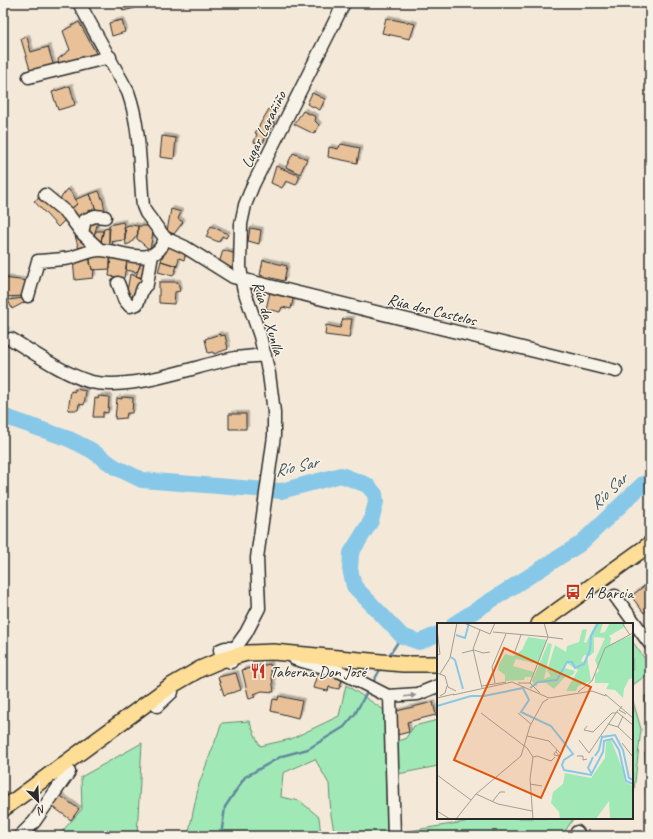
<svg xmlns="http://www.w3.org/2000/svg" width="653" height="839" viewBox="0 0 653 839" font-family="Caveat,sans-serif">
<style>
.green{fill:#a0e9b7;stroke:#668a71}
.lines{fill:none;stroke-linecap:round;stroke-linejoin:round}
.stream{stroke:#62899c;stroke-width:2.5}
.river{stroke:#87c8e8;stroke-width:16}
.building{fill:#e8c198;stroke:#2b2b2b;filter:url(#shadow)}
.minor-casing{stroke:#2b2b2b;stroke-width:15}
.major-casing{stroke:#2b2b2b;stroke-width:18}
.minor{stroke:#f7f3e8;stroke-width:12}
.major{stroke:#fedd96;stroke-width:15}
.oneway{fill:#918f8a}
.labels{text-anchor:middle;stroke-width:3;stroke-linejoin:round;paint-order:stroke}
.street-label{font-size:16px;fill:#2b2b2b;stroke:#f7f3e8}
.poi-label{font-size:16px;fill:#2b2b2b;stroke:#f7f3e8;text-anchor:start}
.water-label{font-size:17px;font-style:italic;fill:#42525a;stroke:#f7f3e8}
.inset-river{fill:none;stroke:#87c8e8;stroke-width:2}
.inset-road{fill:none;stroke:#a49d93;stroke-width:1}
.view{fill:#df570e;fill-opacity:0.15;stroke:#df570e;stroke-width:2}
.inset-edge{fill:none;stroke:#2b2b2b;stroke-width:2}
</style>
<defs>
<filter id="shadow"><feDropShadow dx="2.5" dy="-2.5" stdDeviation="0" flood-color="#0004"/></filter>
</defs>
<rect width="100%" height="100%" fill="#f4e9d8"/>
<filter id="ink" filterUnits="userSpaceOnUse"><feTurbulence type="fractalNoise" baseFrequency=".025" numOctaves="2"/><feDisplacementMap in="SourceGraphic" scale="8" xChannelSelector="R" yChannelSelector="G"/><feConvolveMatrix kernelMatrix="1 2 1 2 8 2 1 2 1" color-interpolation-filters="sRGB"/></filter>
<g filter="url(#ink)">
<path class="green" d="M632,641L650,666V672L633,685L632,683Z
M346,685L384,710L387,836H335L331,815L329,784L315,759L283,773L281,797L300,801L319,817L321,836H183L189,831L199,784L222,723L249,721L260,746L291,739L339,716Z
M632,698L641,729L632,807Z
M438,720V766L398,774V741L405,739L414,726Z
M142,743L137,836H58L82,809L81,777Z
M489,818H601L573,819L562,836H397V833Z"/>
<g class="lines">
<path class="stream" d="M388,657L402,636
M372,684L381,668
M221,836L225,807L245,777L282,756L308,749L344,727L355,714L368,690"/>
<path class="river" d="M3,416L69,439L91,450L115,467L142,480L281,491L341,475L367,485L375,494L376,502L371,521L351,553L350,569L354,586L402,636L419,642L438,634
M454,624L580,544L643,484L650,482"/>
</g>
<path class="building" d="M121,3H134L135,8L123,11Z
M386,18L415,24L410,39L382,33Z
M122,20L125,32L112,36L109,23Z
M79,22L97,55L59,66L58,59L70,50L63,31Z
M27,37L31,52L48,47L54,67L31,73L21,39Z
M70,86L75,105L58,110L52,92Z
M312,93L325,99L320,110L307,104Z
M269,109L275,113L271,119L274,122L261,146L254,142L257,134L255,133Z
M303,111L316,117L315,121L319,125L314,134L294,124Z
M162,136L176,138L174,159L160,157Z
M341,144L360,148L357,163L328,157L329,147L338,149Z
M293,153L307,159L300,174L286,167Z
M276,166L300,176L296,185L286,181L282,188L271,183Z
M68,189L74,196L77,204L69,211L58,201Z
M99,191L103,201L105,212L97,213L90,194Z
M90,194L97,213L76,222L69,211L77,204L76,199Z
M42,197L68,217L58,227L34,201Z
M171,209L181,212L178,219L183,222L174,234L167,231Z
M88,220L98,222L93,239L84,235Z
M123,222L126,233L124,240L109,242V225Z
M129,225L138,226V234L131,243L126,245L124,227Z
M138,226H151L153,232L150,250L137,239Z
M211,226L228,234L226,238L222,236L219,242L206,237Z
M110,228L109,242L112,241L113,245L100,246L104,229Z
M250,228L261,230L259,244L248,241Z
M96,231H103L100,246L91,241Z
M81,234L92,250L80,252L75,236Z
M166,245L186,251L184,260L179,258L177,266L161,261Z
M223,250L236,254L231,271L218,267Z
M89,255H110V269L92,270Z
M111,258L127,260L124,278L109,276Z
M90,259V265L94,270L93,278L75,280L73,261Z
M127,260L141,262L139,269L136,272L126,270Z
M263,260L287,266L284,281L260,275Z
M161,261L177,266L173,276L158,272Z
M141,262L151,263L146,279L136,276Z
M130,274L144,279L137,301L126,297Z
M3,278L28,281L25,296L3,297Z
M159,282H178L180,291L175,292L174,304L159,303Z
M271,288L294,295L291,309L282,307L280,312L266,309Z
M24,298L25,302L12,309L8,300Z
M343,319H352L349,338L325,335L326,325L340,328Z
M3,328L7,330L3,339Z
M220,334V336L225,335L228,349L214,354L213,352L208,353L205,339Z
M75,389L86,391L84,405L79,404L78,410H68L71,391L75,392Z
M99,396L109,397L108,413L103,412V417H93L95,398L98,399Z
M122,397L133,398L132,413H127L126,418L115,419L117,398L122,399Z
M229,414H246V429H229Z
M647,584L650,588V608L644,613L631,596Z
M270,664L274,692L262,691L254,694L255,697L249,699L242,670Z
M318,671L342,680L339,689L329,687L328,691L313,688Z
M236,673L241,690L224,695L218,677Z
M650,695V718H646L645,696Z
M279,696L302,701L298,718L271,711L273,699L278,700Z
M433,702L436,715L407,722L409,732L397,735L393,712Z
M646,724H650V746L647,747Z
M645,753H650V776H646Z
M650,782V805H647L645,783Z
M59,795L79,809L71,820L52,806Z
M648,818H650V836Z"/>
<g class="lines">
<defs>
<path id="minor" d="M79,3L128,92C141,128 139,168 143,206L146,213L165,238L185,247L233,277L616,371
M29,77L110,57
M45,195L68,214L82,233
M100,250L82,233L85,220L95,216L105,217
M118,283L124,299L130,306L137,304L143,288L147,284L152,255
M28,296L38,261C49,260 59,260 70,258C79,256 90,250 100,250C121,250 156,271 165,238
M11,339C33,352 64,374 88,381C128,393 194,366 235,358C244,357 255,356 265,355
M615,596L650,644
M233,651L246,633L259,608L257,558L274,436V412L269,374L260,336L243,287L240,267L241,224L245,205L253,185L344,3
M295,659L341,672L388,696L418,694L438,686
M231,662L222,658L220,650L225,648H231L234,657
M390,696L394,836
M157,706L172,692
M577,832L580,836
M20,836L34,822L69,772"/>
<path id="major" d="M539,624L650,544
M3,809L169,687L200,669L221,660L247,653L273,652L403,664H438"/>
</defs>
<use href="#minor" class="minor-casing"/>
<use href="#major" class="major-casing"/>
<use href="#minor" class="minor"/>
<use href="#major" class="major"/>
</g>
<defs><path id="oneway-solid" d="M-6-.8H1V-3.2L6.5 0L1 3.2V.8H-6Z"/></defs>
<use class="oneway" href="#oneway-solid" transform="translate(410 696) rotate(-7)"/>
</g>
<defs>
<symbol id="bus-bare" viewBox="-9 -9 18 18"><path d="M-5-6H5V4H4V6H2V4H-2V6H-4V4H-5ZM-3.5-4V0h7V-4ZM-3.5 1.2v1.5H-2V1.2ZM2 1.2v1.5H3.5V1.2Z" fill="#c8321e" stroke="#f7f3e8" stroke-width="2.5" paint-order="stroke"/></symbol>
<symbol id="restaurant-bare" viewBox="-9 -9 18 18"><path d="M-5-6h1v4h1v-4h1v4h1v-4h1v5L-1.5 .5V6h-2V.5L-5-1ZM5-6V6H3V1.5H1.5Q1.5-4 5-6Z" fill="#c8321e" stroke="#f7f3e8" stroke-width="2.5" paint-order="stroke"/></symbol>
</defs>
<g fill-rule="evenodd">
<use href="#bus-bare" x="562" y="581" width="22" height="22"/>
<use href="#restaurant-bare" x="247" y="660" width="22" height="22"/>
</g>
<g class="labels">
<g class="street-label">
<text transform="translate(263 129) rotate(-64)" y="6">Lugar Larañiño</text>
<text transform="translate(432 309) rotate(14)" y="6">Rúa dos Castelos</text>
<text transform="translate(269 318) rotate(73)" y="6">Rúa da Xunlla</text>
</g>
<g class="poi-label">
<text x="585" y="598">A Barcia</text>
<text x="270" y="677">Taberna Don José</text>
</g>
<g class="water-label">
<text transform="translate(296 466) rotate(-12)" y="6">Río Sar</text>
<text transform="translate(608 491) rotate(-43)" y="6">Río Sar</text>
</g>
</g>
<g transform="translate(437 623)">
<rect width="196" height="196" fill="#f4e9d8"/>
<path d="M159,0H166L163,10L168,9L172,1L189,0L186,5L172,13L174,15L173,21L196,12V55L192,56L187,66L186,75L178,67L169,66L172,60H158V51L162,48L158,37L168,15L157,14V29L153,33L147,32L144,38L147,39L150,34L154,58L141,63L139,68H129L141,47L128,39V45L138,48L136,52L128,54L117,66L109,60H101L99,64L95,58L111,20L115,21L107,56L114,53L110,48L118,22L129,29L130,23L142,19L145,7L148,6L150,7L147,19L149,20ZM91,14L110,17L101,41L79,36L76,43L97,49L95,54H88L87,57L68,58V52L61,47L62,41L68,31L76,33L85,27ZM174,117L186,147L188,159L196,163V196L173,195L172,178L159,196H123L122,189L114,180L116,169L126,161L128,150L154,155L168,135L169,119Z" fill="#a0e9b7"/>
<path class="inset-river" d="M19,12L28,15L32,0M14,34L18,37L26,66M93,65L101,59L120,57L130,39H135L138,45L147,41L153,27L154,13L161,0M0,83L34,73H47L86,65L92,77L84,89L114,103L136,131L127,137L125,142L127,147L154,152L166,129L167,118L175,116L182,127L189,158L196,161M158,133L162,127L165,114L178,112L186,127L192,155L196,157M155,151L151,145L156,134"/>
<path class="inset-road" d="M27,0L53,11L58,0M107,0L111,14L126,16M185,0L193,12M0,6L3,31L0,32M43,7L36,26L45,65M56,9L111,14L93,60M25,30L37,27L46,30L53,29M77,31L84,12M0,50L8,53L11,64L19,68M3,51L13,35L20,0M58,60L55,44L69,11M81,60H93L103,70M45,63L69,59M141,69L155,58L168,25L196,10M168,71L196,95M16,72L75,59L112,75L155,68L169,73M3,73L8,70L10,63M0,75L17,71M185,83L182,87L189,91M180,89L196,102M44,90L90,125L96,134L93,156L96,196M81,90L94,101M171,101L181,104L196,118M150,103L147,107L156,109L175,90H179M181,104L186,93M90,113L112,118L123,130M142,117L152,130L181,87M185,120L196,134M119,129L122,133L117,132V131L120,127M140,133H146V137L150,136M96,134L100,133L114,138L118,134M0,152L34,177M93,161L105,163M39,171L61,181L95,188M55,179L63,169H68M0,188L13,196M19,196L39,171L84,133L93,103L106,79L111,76"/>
<path class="view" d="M67,25L154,64L104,175L17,137Z"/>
<rect width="196" height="196" class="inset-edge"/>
</g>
<rect width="653" height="839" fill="none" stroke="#f7f3e8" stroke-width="16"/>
<rect x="8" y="8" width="637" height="823" fill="none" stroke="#2b2b2b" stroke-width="1.5" filter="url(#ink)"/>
<g transform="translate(38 801) rotate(156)" stroke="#f7f3e8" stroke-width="3" paint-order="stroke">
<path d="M0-3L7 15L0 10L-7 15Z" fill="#2b2b2b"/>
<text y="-6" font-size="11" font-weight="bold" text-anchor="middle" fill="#2b2b2b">N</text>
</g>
</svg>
